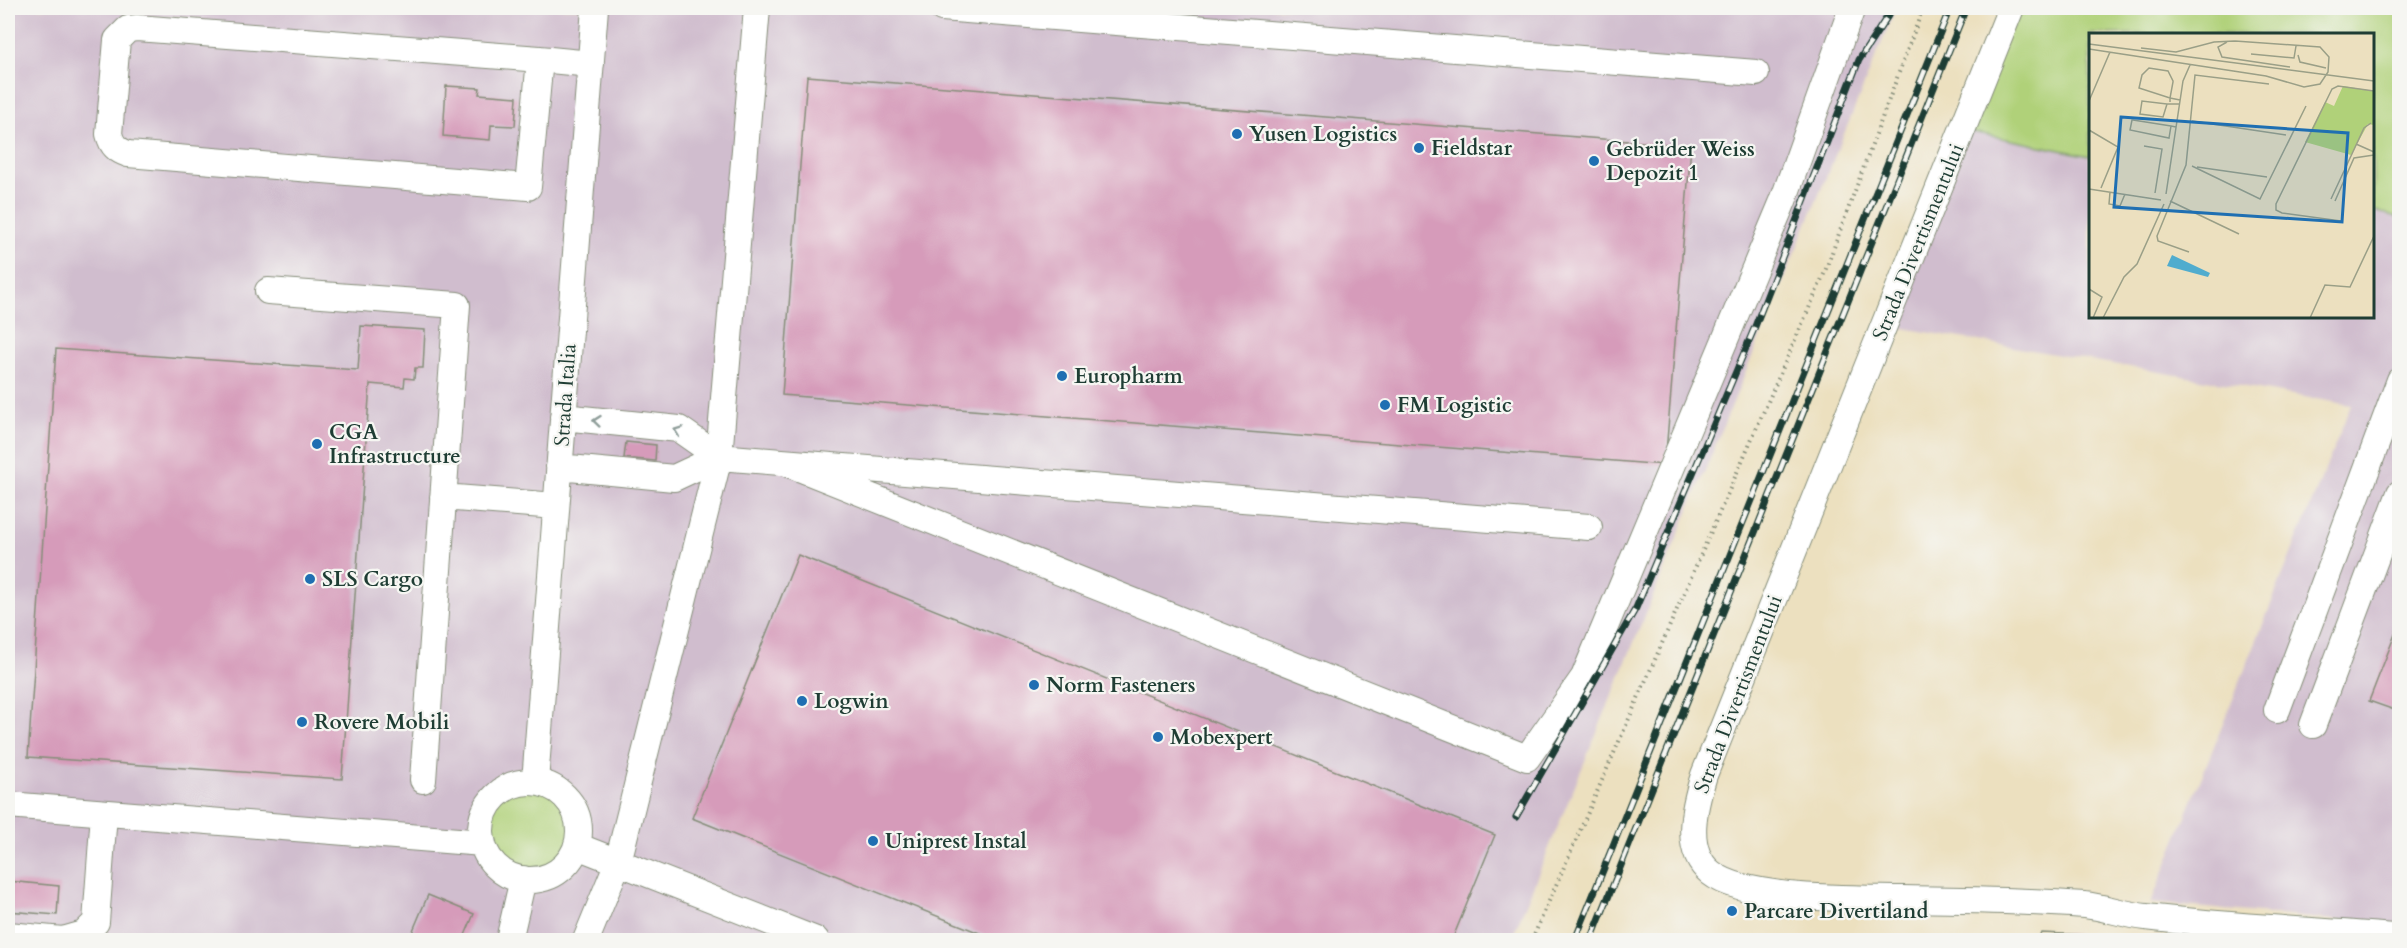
<svg xmlns="http://www.w3.org/2000/svg" width="2407" height="948" viewBox="0 0 2407 948" font-family="Cardo,serif">
<style>
.industrial{fill:#d0bdce}
.green{fill:#b0d179;stroke:#688756;stroke-width:1.5}
.building{fill:#d69bba}
.lines{fill:none;stroke-linecap:round;stroke-linejoin:round}
.minor-casing{stroke:#868e7a;stroke-width:28}
.path{stroke:#868e7a;stroke-width:4;stroke-dasharray:1.5 4.5;stroke-linecap:butt}
.minor{stroke:#fff;stroke-width:26}
.rail-casing{stroke:#1f3d34;stroke-width:7}
.rail{stroke:#f6f6f2;stroke-width:4.5;stroke-dasharray:14;stroke-linecap:butt}
.oneway{stroke:#8f9e9a}
.poi-dot{fill:#1f6fb2;stroke:#f6f6f2;stroke-width:2}
.labels{text-anchor:middle;stroke-width:4.5;stroke-linejoin:round;paint-order:stroke}
.poi-label{font-size:21px;font-weight:bold;fill:#1f3d34;stroke:#f6f6f2;text-anchor:start}
.street-label{font-size:21px;fill:#1f3d34;stroke:#f6f6f2}
.inset-road{fill:none;stroke:#9a9f87;stroke-width:1.5}
.view{fill:#1f6fb2;fill-opacity:0.15;stroke:#1f6fb2;stroke-width:3}
.inset-edge{fill:none;stroke:#1f3d34;stroke-width:3}
</style>
<rect width="100%" height="100%" fill="#f6f6f2"/>
<filter id="ink" filterUnits="userSpaceOnUse"><feTurbulence type="fractalNoise" baseFrequency=".0167" numOctaves="2"/><feDisplacementMap in="SourceGraphic" scale="12" xChannelSelector="R" yChannelSelector="G"/><feConvolveMatrix kernelMatrix="1 2 1 2 8 2 1 2 1" color-interpolation-filters="sRGB"/></filter>
<filter id="wash" filterUnits="userSpaceOnUse"><feTurbulence type="fractalNoise" baseFrequency=".008" numOctaves="4" result="noise"/><feDisplacementMap in="SourceGraphic" scale="24" xChannelSelector="R" yChannelSelector="G"/><feGaussianBlur stdDeviation="1.35" result="paint"/><feColorMatrix in="noise" values="0 0 0 0 0 0 0 0 0 0 0 0 0 0 0 0 0 1.4 0 .05"/><feComposite in="paint" operator="in"/></filter>
<g filter="url(#wash)">
<rect width="100%" height="100%" fill="#ece0bf"/>
<path class="industrial" d="M8,8H1896L1511,940H8Z
M1962,130L2090,156V316H2372L2373,211L2399,217V926L2151,903L2351,405L1885,325Z"/>
<path class="green" d="M2011,8H2399V217L2373,211L2372,34H2090V156L1962,130Z
M481 831a49 49 0 1 1 98 0a49 49 0 1 1-98 0Z"/>
<g id="blocks">
<path class="building" d="M807,76L1691,146L1665,465L782,395Z
M446,86L480,88L479,94L517,97L515,126L491,125L490,140L443,136Z
M361,326L425,330L423,368H415L414,379L405,378L404,387L370,384L342,779L28,757L56,349L358,370Z
M626,442L656,445L655,461L624,458Z
M798,555L1495,835L1452,940H997L692,818Z
M2399,624H2400V712L2369,701Z
M8,881L59,886L57,915L8,911Z
M428,895L474,914L463,940H409Z
M2041,933L2112,936V940H2038Z
M2149,937L2191,939V940H2149Z"/>
</g>
</g>
<g filter="url(#ink)">
<use href="#blocks" fill-opacity="0" stroke="#868e7a" stroke-width="1.5"/>
<g class="lines">
<defs>
<path id="minor" d="M942,8L1756,73
M2011,8L1704,775C1695,804 1682,850 1711,873C1746,901 1857,898 1902,899C1963,900 2023,900 2084,905C2105,907 2125,915 2146,917C2228,927 2312,930 2395,937
M540,59L528,187L128,154C117,150 112,146 109,134L117,40L128,29L137,28L540,59L591,64
M268,291L457,305L423,780
M563,417L679,429L719,457L1589,527
M789,464L1527,758L1584,677L1783,201L1852,8
M559,467L674,478L719,457
M443,497L556,506
M2277,710L2400,380
M2313,725L2400,493
M535,782L595,8
M481 831a49 49 0 1 1 98 0a49 49 0 1 1-98 0Z
M8,805L483,843
M577,846L816,940
M8,935L63,940L84,934L96,922L104,813
M509,940L523,879
M586,940L618,862L719,457L757,8"/>
</defs>
<use href="#minor" class="minor-casing"/>
<path class="path" d="M1532,940L1824,274L1923,8"/>
<use href="#minor" class="minor"/>
<defs>
<path id="rail" d="M1516,817L1636,608L1754,329L1859,60L1893,8
M1575,940L1950,8
M1591,940L1966,8"/>
</defs>
<use href="#rail" class="rail-casing"/>
<use href="#rail" class="rail"/>
</g>
<defs><path id="oneway-chevron" d="M-2-3.5L2.5 0L-2 3.5" fill="none" stroke-width="1.6" stroke-linecap="round" stroke-linejoin="round" transform="scale(1.5)"/></defs>
<g class="oneway">
<use href="#oneway-chevron" transform="translate(597 421) rotate(-174)"/>
<use href="#oneway-chevron" transform="translate(678 431) rotate(-159)"/>
</g>
</g>
<g class="poi-dot">
<circle cx="1237" cy="134" r="6"/>
<circle cx="1419" cy="148" r="6"/>
<circle cx="1594" cy="161" r="6"/>
<circle cx="1062" cy="376" r="6"/>
<circle cx="1385" cy="405" r="6"/>
<circle cx="317" cy="444" r="6"/>
<circle cx="310" cy="579" r="6"/>
<circle cx="1034" cy="685" r="6"/>
<circle cx="802" cy="701" r="6"/>
<circle cx="302" cy="722" r="6"/>
<circle cx="1158" cy="737" r="6"/>
<circle cx="873" cy="841" r="6"/>
<circle cx="1732" cy="911" r="6"/>
</g>
<g class="labels">
<g class="poi-label">
<text x="1249" y="141">Yusen Logistics</text>
<text x="1431" y="155">Fieldstar</text>
<text x="1606" y="156">Gebrüder Weiss<tspan x="1606" dy="24">Depozit 1</tspan></text>
<text x="1074" y="383">Europharm</text>
<text x="1397" y="412">FM Logistic</text>
<text x="329" y="439">CGA<tspan x="329" dy="24">Infrastructure</tspan></text>
<text x="322" y="586">SLS Cargo</text>
<text x="1046" y="692">Norm Fasteners</text>
<text x="814" y="708">Logwin</text>
<text x="314" y="729">Rovere Mobili</text>
<text x="1170" y="744">Mobexpert</text>
<text x="885" y="848">Uniprest Instal</text>
<text x="1744" y="918">Parcare Divertiland</text>
</g>
<g class="street-label">
<text transform="translate(1918 242) rotate(-68)" y="7">Strada Divertismentului</text>
<text transform="translate(565 395) rotate(-86)" y="7">Strada Italia</text>
<text transform="translate(1738 694) rotate(-69)" y="7">Strada Divertismentului</text>
</g>
</g>
<g transform="translate(2089 33)">
<rect width="285" height="285" fill="#ece0bf"/>
<path d="M254,53L285,58V92L279,91L262,122L216,109L236,69L245,73Z" fill="#b0d179"/>
<path d="M83,222L121,240L119,244L78,233Z" fill="#50acce"/>
<path class="inset-road" d="M138,9L129,14L133,24L201,34M0,11L285,48M52,15L87,19L125,9L146,8M0,16L177,43L215,54L231,51L239,39L240,24L231,14L146,8M162,21L205,25L207,13M209,22L211,29L237,35M0,68L21,19M81,69V65L84,49V48L79,38L60,35L53,42L50,55L81,65L91,67M78,71L53,68L51,81L74,84L78,71H90M103,88L197,102M82,93L80,105L41,97L43,87H44L82,93L87,94M0,97L29,114L12,155M267,111L285,119M55,113L73,116L66,160M103,133L171,166L217,73M108,134L178,144M0,156L72,167M21,159L20,171L31,173L36,161M77,161L94,48L101,32M242,166L275,95L282,90M81,168L150,201M246,168L265,125L285,122M252,188L193,180L187,177V171L243,56L249,53L285,58M100,219L69,208L68,203L97,132L106,42L180,51M0,256L13,264L4,285M14,285L35,244L48,231L75,171M221,285L236,252L261,254L285,203"/>
<path class="view" d="M32,84L259,100L253,189L25,174Z"/>
<rect width="285" height="285" class="inset-edge"/>
</g>
<rect width="2407" height="948" fill="none" stroke="#f6f6f2" stroke-width="30"/>
</svg>
